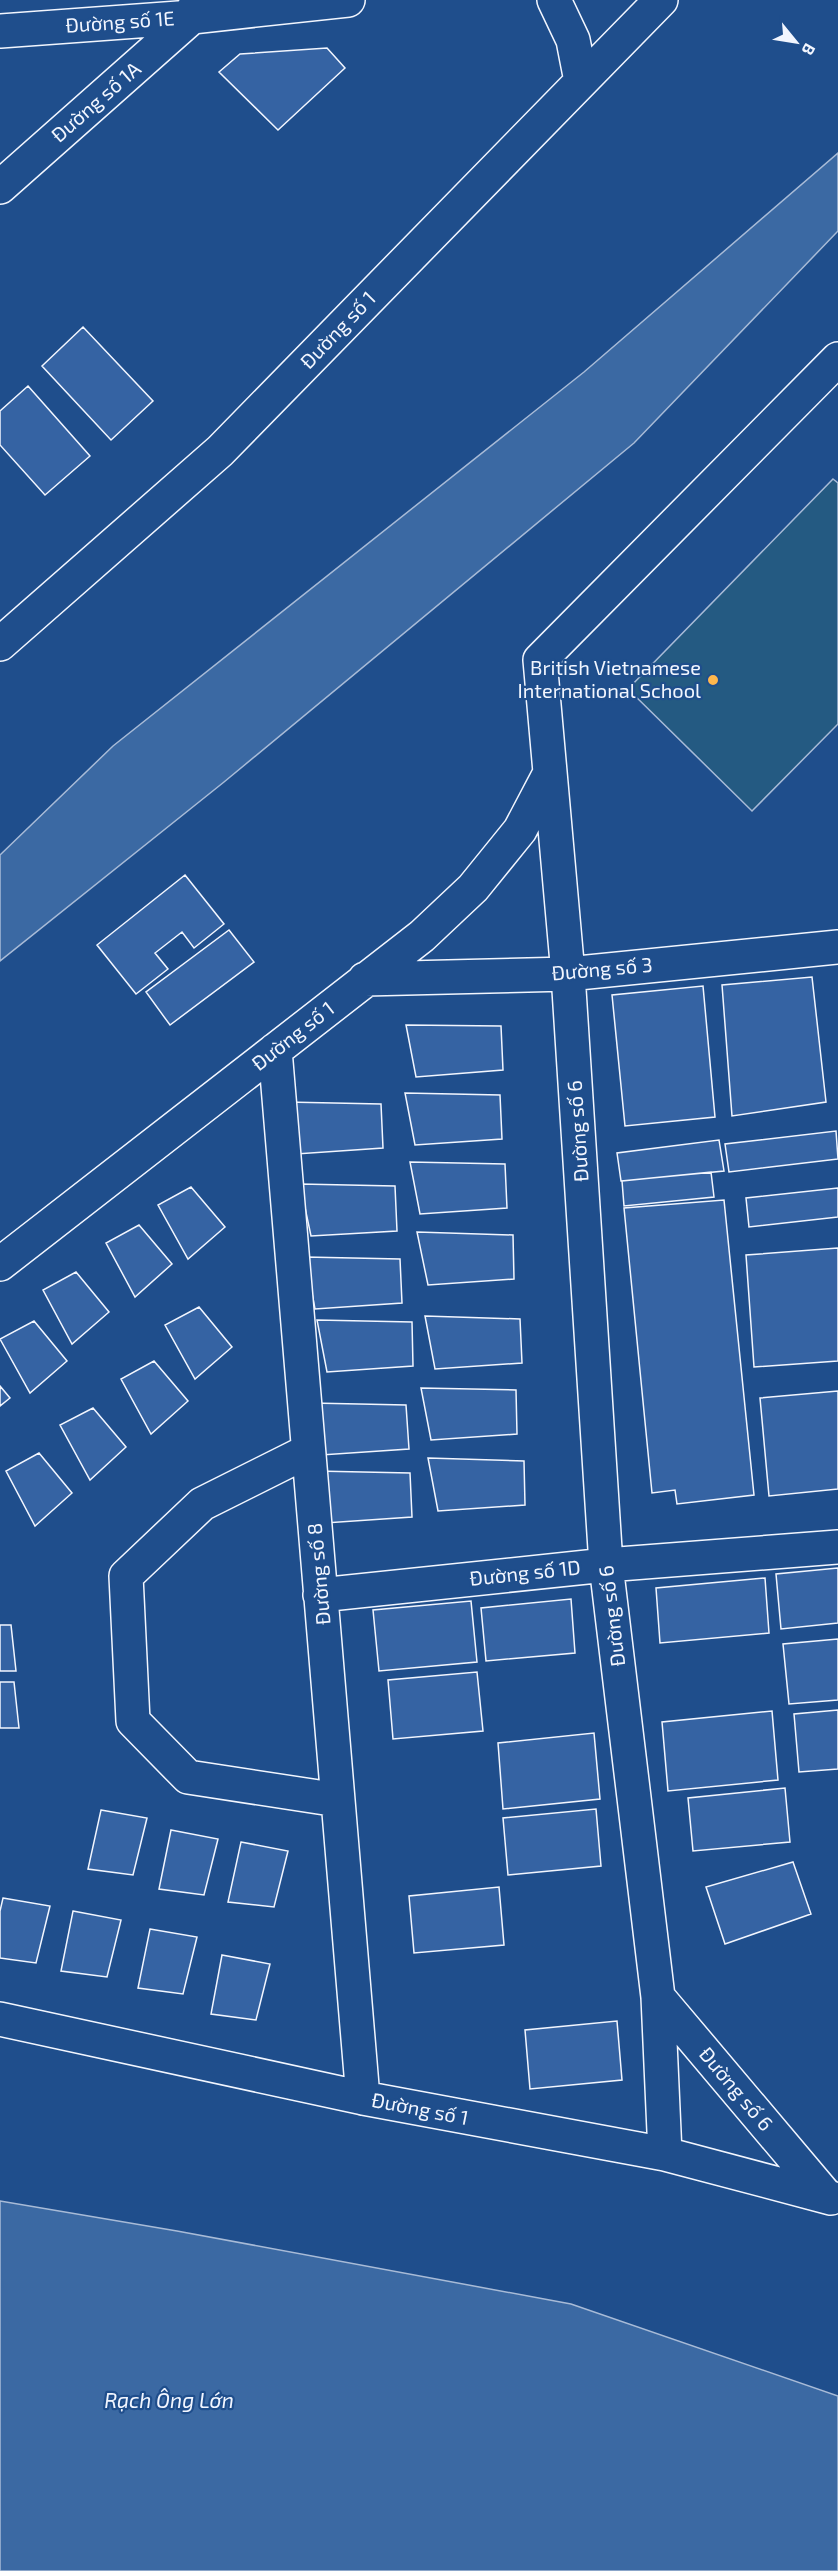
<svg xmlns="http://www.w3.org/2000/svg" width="838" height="2571" viewBox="0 0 838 2571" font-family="'Exo 2',sans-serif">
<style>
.green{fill:#245a82;stroke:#a8bbd7;stroke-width:1.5}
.water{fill:#3b69a3;stroke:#a8bbd7;stroke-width:1.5}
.building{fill:#3563a3;stroke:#f2f6ff;stroke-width:1.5}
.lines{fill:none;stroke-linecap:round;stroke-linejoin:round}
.minor-casing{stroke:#f2f6ff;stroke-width:36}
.minor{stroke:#1f4e8c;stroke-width:33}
.poi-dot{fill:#ffb74d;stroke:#1f4e8c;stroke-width:2}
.labels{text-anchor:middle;stroke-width:4.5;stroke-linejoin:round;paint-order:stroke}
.street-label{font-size:20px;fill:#f2f6ff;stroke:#1f4e8c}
.poi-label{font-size:20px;fill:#f2f6ff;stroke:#1f4e8c;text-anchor:end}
.water-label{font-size:21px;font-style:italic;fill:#f2f6ff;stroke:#1f4e8c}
</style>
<rect width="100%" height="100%" fill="#1f4e8c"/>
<path class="green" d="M833,479L838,483V724L752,811L628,689Z"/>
<path class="water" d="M838,153V231L634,443L224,782L0,961V855L113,746L584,372Z
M0,2201L177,2231L571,2304L838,2396V2571H0Z"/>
<path class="building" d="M327,48L345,68L278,130L219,72L240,54Z
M83,327L153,401L111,440L42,366Z
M28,386L90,456L45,495L0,445V411Z
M185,875L224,924L194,948L182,932L155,953L168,969L136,994L97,945Z
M229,930L254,962L170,1025L146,992Z
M812,977L826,1102L732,1116L722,985Z
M703,986L715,1117L625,1126L612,995Z
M406,1025L501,1026L503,1070L416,1077Z
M405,1093L500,1095L502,1139L415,1145Z
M286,1102L381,1104L383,1148L296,1154Z
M836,1131L838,1159L729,1172L725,1144Z
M719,1140L724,1171L621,1181L617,1153Z
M410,1162L505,1164L507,1208L420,1214Z
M711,1172L714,1197L624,1206L622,1181Z
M300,1184L395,1186L397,1231L311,1236Z
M191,1187L225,1227L188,1259L158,1205Z
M838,1188V1217L749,1227L746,1198Z
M724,1200L754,1495L677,1504L675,1490L652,1493L624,1208Z
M139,1225L172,1264L135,1297L106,1243Z
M417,1232L513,1235L514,1279L428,1285Z
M838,1248V1361L754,1367L746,1255Z
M305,1257L400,1259L402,1303L315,1309Z
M76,1272L109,1312L72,1344L43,1290Z
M199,1307L232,1347L195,1379L165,1325Z
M425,1316L520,1319L522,1363L435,1369Z
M317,1320L412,1322L413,1366L327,1372Z
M34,1321L67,1361L30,1393L0,1339Z
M154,1361L188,1401L151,1434L121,1379Z
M0,1386L10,1398L0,1406Z
M421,1388L516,1390L517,1434L431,1440Z
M838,1391V1489L769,1496L760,1398Z
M311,1403L406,1405L409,1449L321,1455Z
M93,1408L126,1447L90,1480L60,1425Z
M39,1453L72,1493L35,1526L6,1471Z
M428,1458L524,1461L525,1505L438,1511Z
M315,1471L410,1473L412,1517L325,1523Z
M838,1568V1623L781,1629L776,1574Z
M765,1578L769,1633L660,1643L656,1588Z
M571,1599L575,1653L486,1661L481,1608Z
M471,1601L477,1662L379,1671L373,1610Z
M0,1625H11L16,1671H0Z
M838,1639V1700L789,1704L783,1644Z
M477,1672L483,1731L393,1739L388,1680Z
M0,1682H14L19,1728H0Z
M838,1710V1769L799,1772L794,1714Z
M772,1711L778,1780L668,1791L662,1722Z
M594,1733L600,1799L503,1809L498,1743Z
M785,1788L790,1842L693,1851L688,1798Z
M596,1809L601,1866L508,1875L503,1818Z
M101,1810L147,1818L133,1875L88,1869Z
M171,1830L218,1839L204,1895L159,1889Z
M241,1842L288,1851L274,1907L228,1902Z
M793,1862L811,1914L725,1944L706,1887Z
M499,1887L504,1945L414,1953L409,1896Z
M3,1898L50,1906L36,1963L0,1958V1911Z
M73,1911L121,1920L107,1977L61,1971Z
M150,1929L197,1937L183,1994L138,1988Z
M222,1955L270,1964L256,2020L211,2014Z
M617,2021L622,2080L530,2089L525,2030Z"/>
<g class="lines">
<defs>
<path id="minor" d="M554,0L573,40L581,81
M0,31L192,17L348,0
M0,187L192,17V11
M0,644L220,451L661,0
M365,979L568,974L838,947
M275,1050L363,2098
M0,1264L422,936L473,888L520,830L550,773
M308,1451L202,1504L126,1576L133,1721L188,1777L338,1800
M320,1595L606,1565L838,1547
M658,1997L665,2154
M0,2019L363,2098L665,2154L831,2198
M826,2196L658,1997L606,1565L568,974L540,660L838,359"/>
</defs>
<use href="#minor" class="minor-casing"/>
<use href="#minor" class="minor"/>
</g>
<circle class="poi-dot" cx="713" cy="680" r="6"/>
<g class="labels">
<g class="street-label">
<text transform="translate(120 22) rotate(-4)" y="7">Đường số 1E</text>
<text transform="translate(96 102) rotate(-41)" y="7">Đường số 1A</text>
<text transform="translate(338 330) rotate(-46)" y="7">Đường số 1</text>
<text transform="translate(602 969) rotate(-5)" y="7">Đường số 3</text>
<text transform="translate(293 1036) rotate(-38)" y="7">Đường số 1</text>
<text transform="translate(578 1131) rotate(-94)" y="7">Đường số 6</text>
<text transform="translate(525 1573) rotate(-6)" y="7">Đường số 1D</text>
<text transform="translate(319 1574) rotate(-95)" y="7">Đường số 8</text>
<text transform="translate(612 1616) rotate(-97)" y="7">Đường số 6</text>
<text transform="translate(736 2089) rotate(50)" y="7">Đường số 6</text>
<text transform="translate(420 2109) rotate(11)" y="7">Đường số 1</text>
</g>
<g class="poi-label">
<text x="701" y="675">British Vietnamese<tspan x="701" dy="23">International School</tspan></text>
</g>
<g class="water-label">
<text x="169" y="2408">Rạch Ông Lớn</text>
</g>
</g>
<g transform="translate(796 42) rotate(120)" stroke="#1f4e8c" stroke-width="4.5" paint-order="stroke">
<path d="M0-4.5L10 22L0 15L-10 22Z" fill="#f2f6ff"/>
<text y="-9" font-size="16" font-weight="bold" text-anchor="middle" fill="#f2f6ff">B</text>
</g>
</svg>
